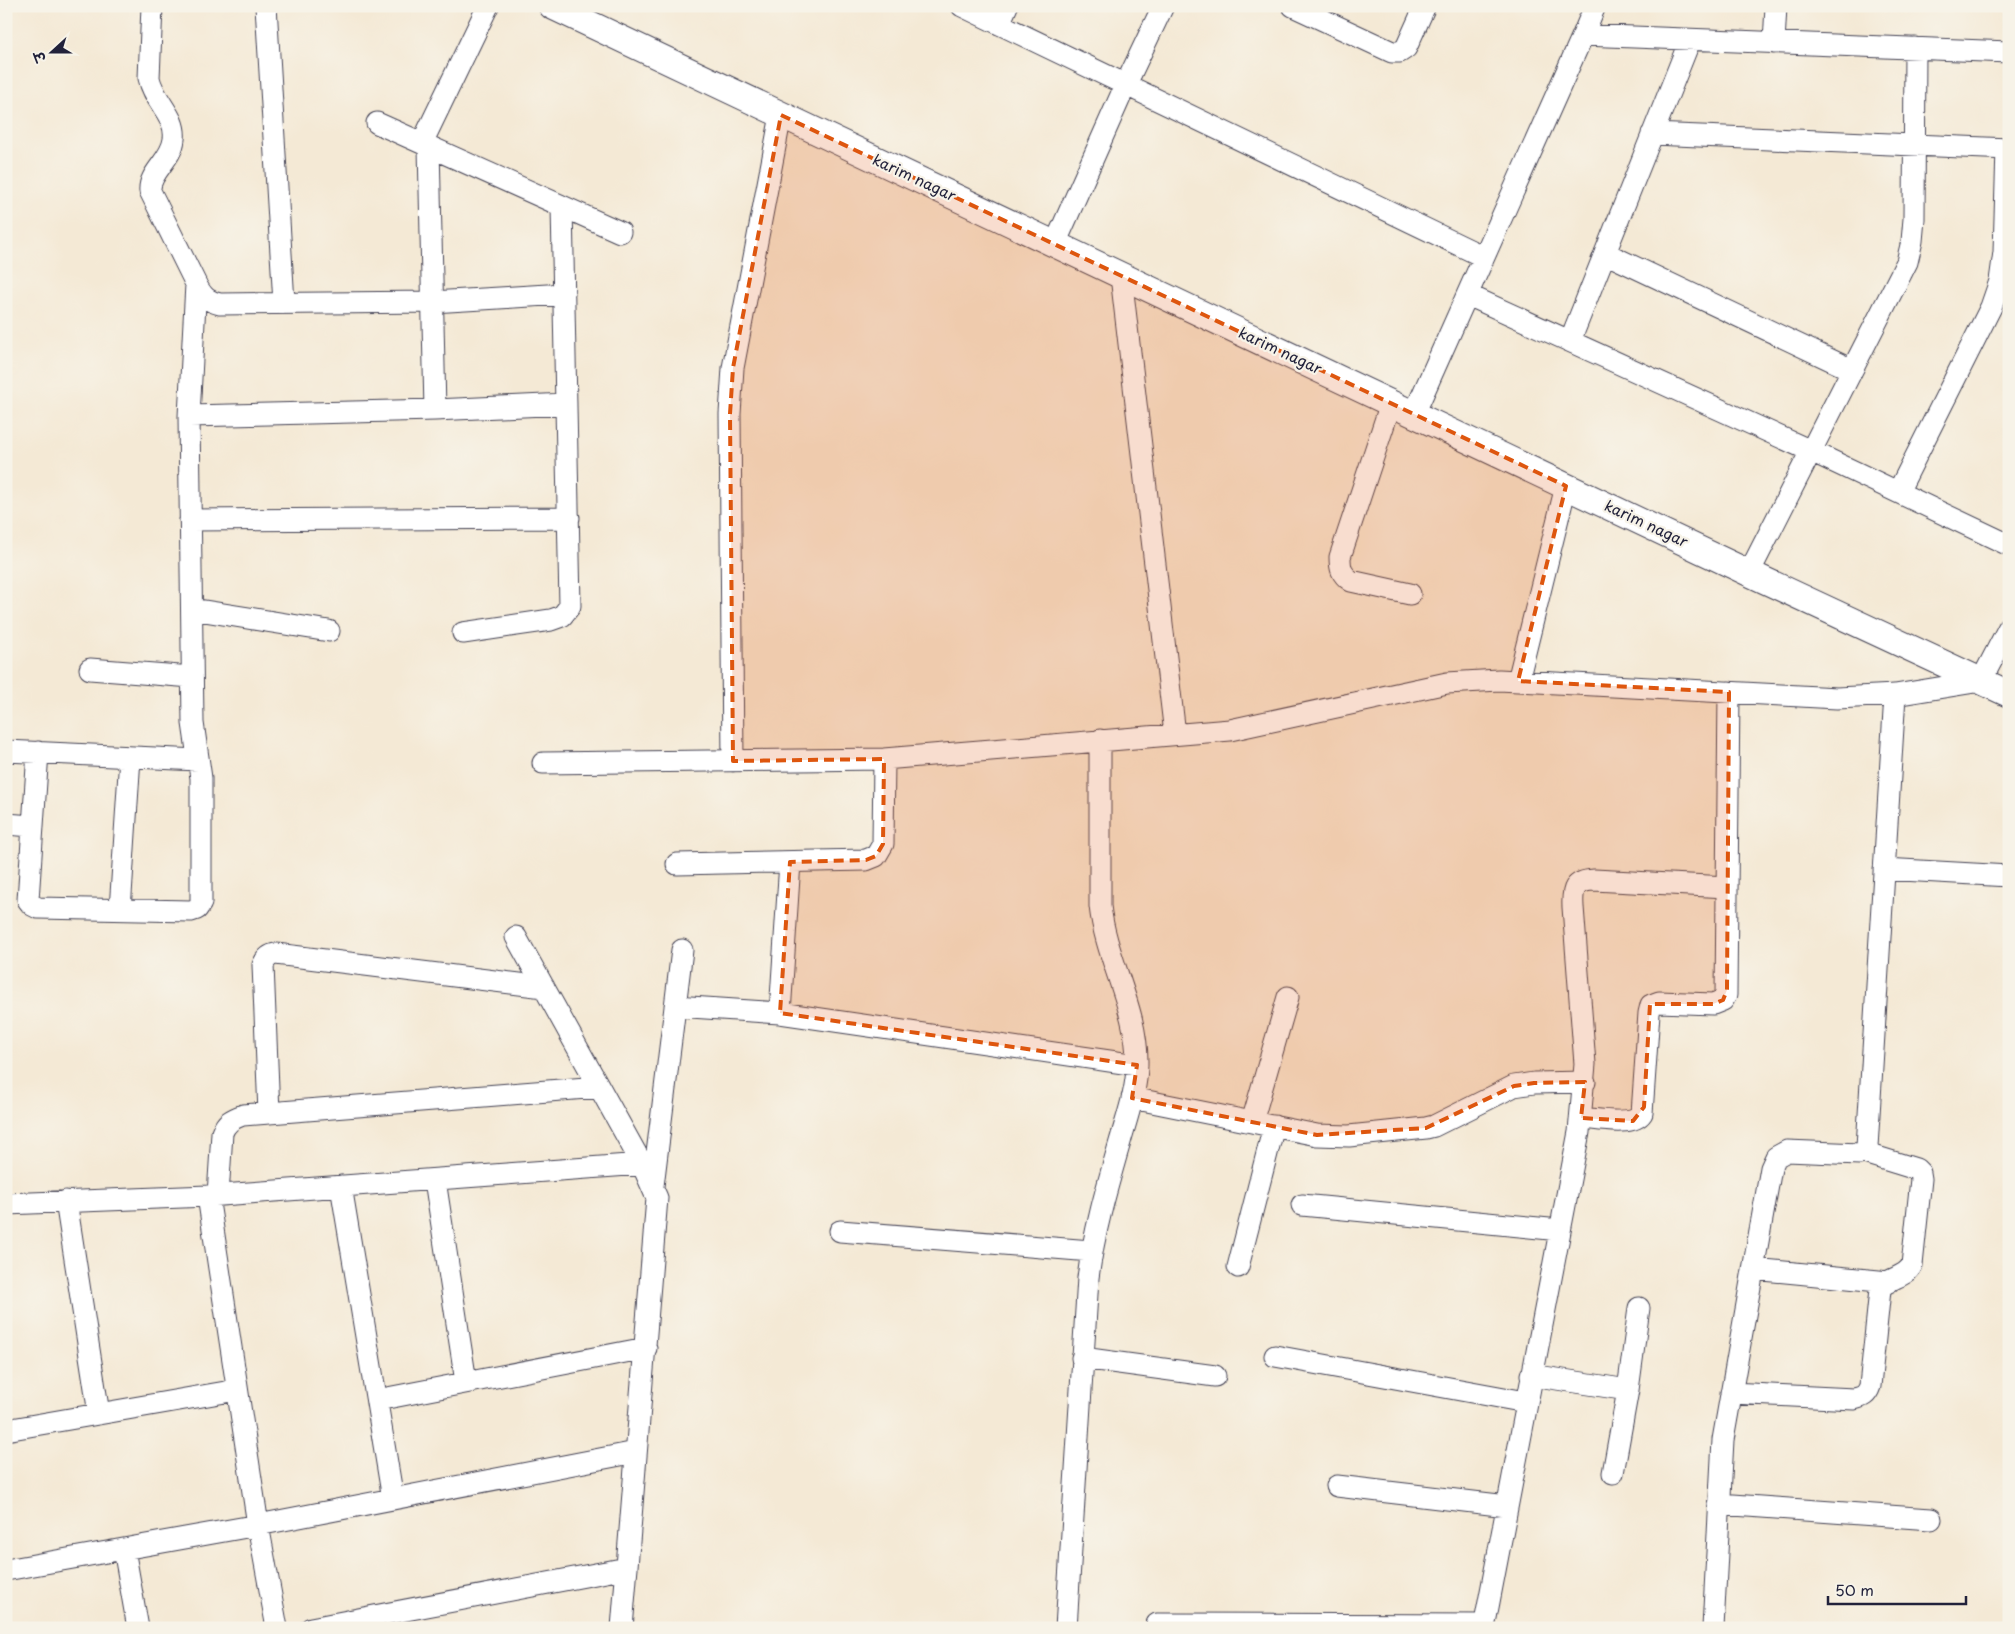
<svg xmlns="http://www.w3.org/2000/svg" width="2015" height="1634" viewBox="0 0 2015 1634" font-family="'Playpen Sans','Playpen Sans Deva',sans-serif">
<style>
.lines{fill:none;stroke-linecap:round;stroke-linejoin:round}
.minor-casing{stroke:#424052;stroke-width:23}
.tertiary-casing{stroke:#424052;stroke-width:28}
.minor{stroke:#fff;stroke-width:21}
.tertiary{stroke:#fff;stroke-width:26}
.marked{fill:#de560e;fill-opacity:0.2;stroke:#de560e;stroke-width:4;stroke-dasharray:10 6;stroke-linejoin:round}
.labels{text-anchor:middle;stroke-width:4.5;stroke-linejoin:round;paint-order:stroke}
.street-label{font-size:15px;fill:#22223b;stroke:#f7f3e8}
</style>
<rect width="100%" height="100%" fill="#f7f3e8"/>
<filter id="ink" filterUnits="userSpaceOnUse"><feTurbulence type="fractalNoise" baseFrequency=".02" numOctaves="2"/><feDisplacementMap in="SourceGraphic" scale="10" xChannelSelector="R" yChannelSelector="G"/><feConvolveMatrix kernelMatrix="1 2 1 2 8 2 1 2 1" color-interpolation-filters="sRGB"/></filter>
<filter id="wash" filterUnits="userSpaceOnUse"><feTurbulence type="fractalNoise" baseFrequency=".0096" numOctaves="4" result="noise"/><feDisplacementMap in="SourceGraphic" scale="20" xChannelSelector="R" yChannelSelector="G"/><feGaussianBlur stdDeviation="1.12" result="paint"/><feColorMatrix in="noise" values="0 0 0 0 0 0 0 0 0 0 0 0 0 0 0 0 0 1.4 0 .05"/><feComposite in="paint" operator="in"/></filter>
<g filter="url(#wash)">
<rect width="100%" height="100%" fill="#f4e9d5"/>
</g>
<g filter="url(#ink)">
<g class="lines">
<defs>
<path id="minor" d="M152,6L149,78C154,102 177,116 174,139C172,160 148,173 150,191L196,284C202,296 207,301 220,304L432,302L564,294
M266,6L284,303
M962,6L1484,257
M1293,6L1392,52H1400L1406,48L1425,6
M999,24L1007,6
M1583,35L1595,6
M1774,43L1776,6
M377,123L620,232
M1652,134L2009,149
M422,143L488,6
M429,147L435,410
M1055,244L1126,84L1163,6
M1605,253L1852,370
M1121,276L1175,734
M1468,295L1811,451L2009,545
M1570,341L1690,40
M1391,403L1340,557C1340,568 1341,574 1351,581L1410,594
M1414,414L1583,35L2009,52
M189,416L435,410L566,404
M1898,492L1991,307L2000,281L2004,252L2007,148
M190,520L569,518
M1749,573L1907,262L1912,241L1914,219L1915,48
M192,609L329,631
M463,633L551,620L562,616L570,606L562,206
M90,669L192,677
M1518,681L1566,486
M6,751L198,760
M38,752L28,900L32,905L38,908L191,911L197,909L201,903V778L193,723L189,416L196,284
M733,761L730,414L733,368L781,115
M543,763L884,759L1230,730L1447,683L1499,680L1837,698L1895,695L1981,681L2009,627
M6,824L32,826
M677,864L866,860L876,856L883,844L884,759
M1884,869L2009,876
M120,910L130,757
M516,937L642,1164L657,1198L622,1628
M675,1006L780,1013L1137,1065
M780,1013L790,862
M1132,1098L1317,1135L1349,1136L1426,1128L1434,1126L1514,1086L1534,1083L1585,1082
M269,1113L263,965C266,958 269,955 276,954L544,987
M1581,1118C1597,1119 1633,1127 1642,1113L1649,1013L1651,1005L1659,1002L1713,1004L1723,1000L1726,995L1729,692
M1252,1122L1288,997
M435,1180L466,1382
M341,1186L393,1499
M653,1186L682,950
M218,1195L222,1133C226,1122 232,1119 243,1115L599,1087
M208,1196L258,1525L277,1628
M66,1201L99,1414
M6,1204L208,1196L642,1164
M1302,1205L1560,1230
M840,1231L1091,1251
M1238,1267L1274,1126
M1753,1269L1889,1282
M1275,1356L1526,1402
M1082,1358L1215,1376
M1531,1375L1628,1390
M1731,1393L1854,1399C1863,1397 1867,1395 1870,1386L1880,1290C1886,1277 1905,1279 1912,1265L1921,1179L1920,1173L1916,1169L1864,1153
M377,1400L646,1348
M6,1430L237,1390
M1613,1473L1628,1390L1639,1308
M1337,1486L1507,1506
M1719,1504L1931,1519
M124,1549L138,1628
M6,1570L258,1525L636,1452
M1157,1624L1485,1625
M311,1628L627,1568
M1066,1628L1088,1278C1094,1231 1107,1187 1120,1142C1127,1117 1137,1090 1137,1064C1138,1009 1106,960 1100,906V740
M1484,1628L1579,1132L1585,1064L1573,907C1572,889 1574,881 1594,880L1727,887
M1713,1628L1723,1440L1771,1168L1776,1157L1787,1151L1860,1154L1866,1150L1867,1147L1895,695"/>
<path id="tertiary" d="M552,6L1749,573L2009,694"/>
</defs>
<use href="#minor" class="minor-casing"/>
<use href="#tertiary" class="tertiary-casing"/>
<use href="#minor" class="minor"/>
<use href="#tertiary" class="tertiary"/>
</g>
</g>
<path class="marked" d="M781,115L1566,486L1518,681L1729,692L1727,990L1723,1000L1713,1004H1650L1644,1107L1633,1121L1581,1118L1585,1082L1534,1083L1514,1086L1426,1128L1317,1135L1132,1098L1137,1065L780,1013L790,862L866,860L876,856L883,844L884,759L733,761L730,414L733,368Z"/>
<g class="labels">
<g class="street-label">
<text transform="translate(914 178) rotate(25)" y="5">karim nagar</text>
<text transform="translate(1280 351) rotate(25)" y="5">karim nagar</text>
<text transform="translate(1646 524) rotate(25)" y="5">karim nagar</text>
</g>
</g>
<rect width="2015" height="1634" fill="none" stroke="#f7f3e8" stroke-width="25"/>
<g transform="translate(52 52) rotate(249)" stroke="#f7f3e8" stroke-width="4" paint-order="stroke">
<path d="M0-4L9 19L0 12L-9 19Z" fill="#22223b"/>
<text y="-8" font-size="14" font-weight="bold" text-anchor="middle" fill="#22223b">उ</text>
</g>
<path d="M1828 1596v8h138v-8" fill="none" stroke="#22223b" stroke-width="2.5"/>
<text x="1835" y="1596" font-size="15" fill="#22223b" stroke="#f7f3e8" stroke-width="4" paint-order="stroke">50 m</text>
</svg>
